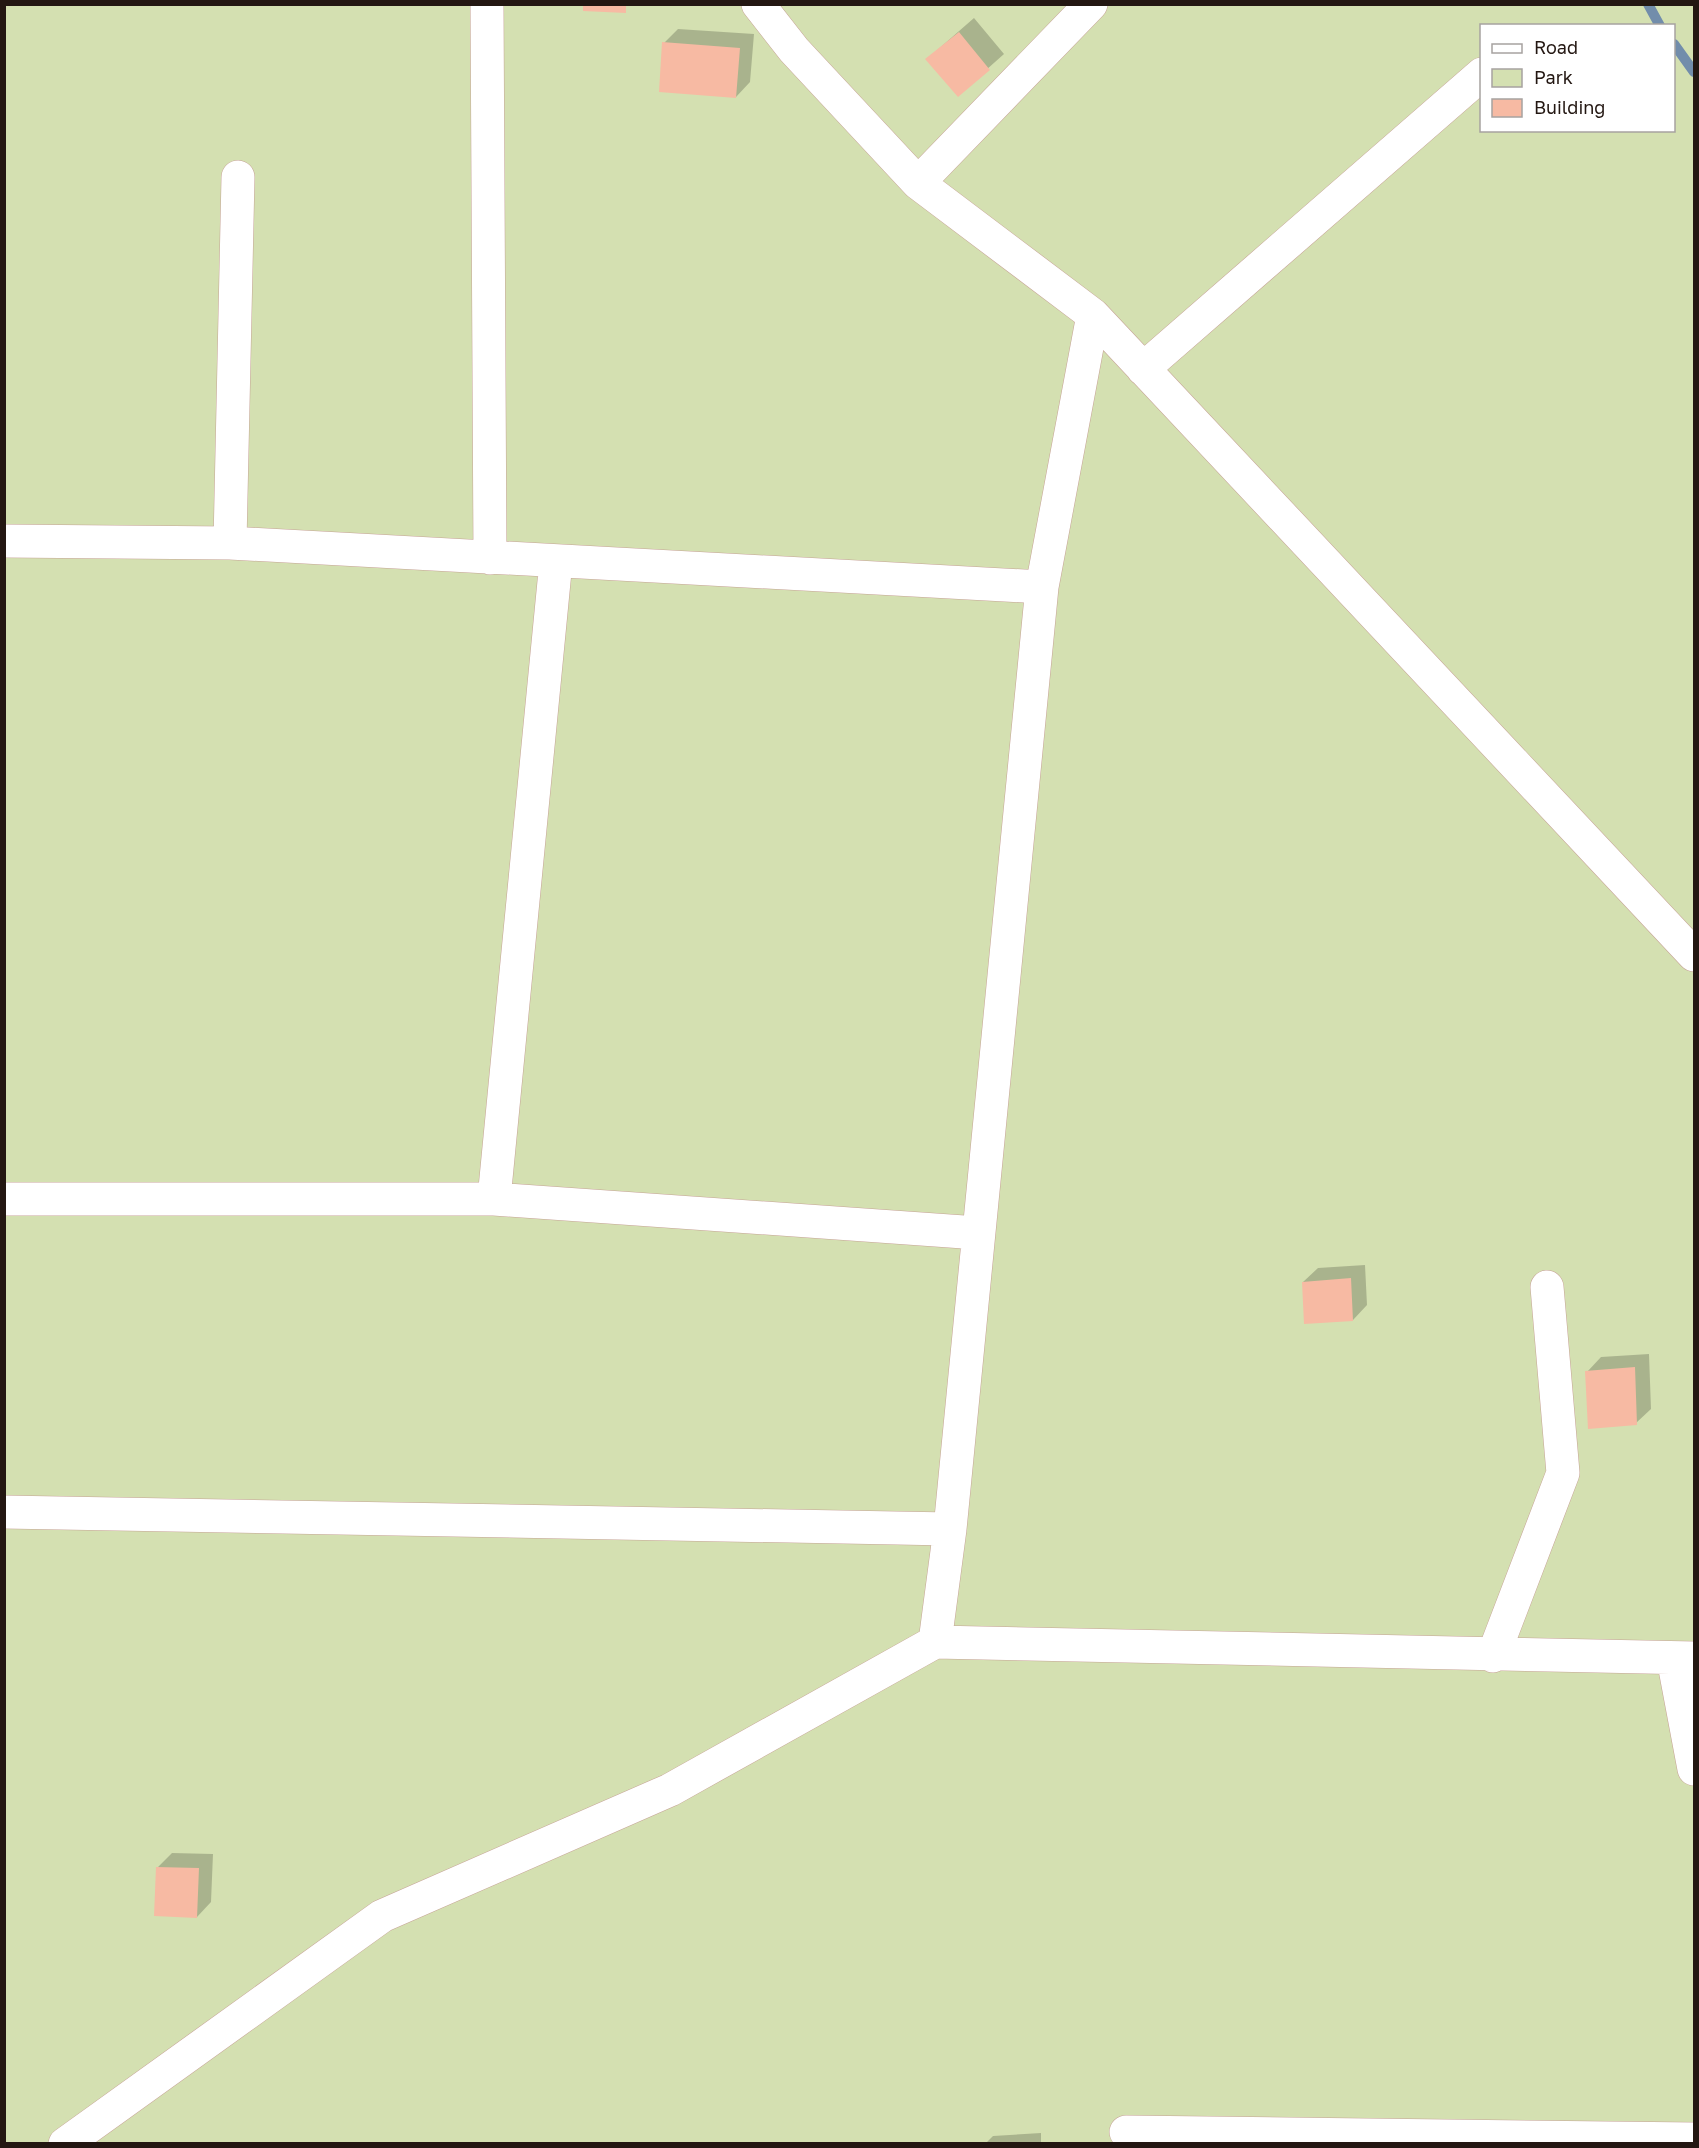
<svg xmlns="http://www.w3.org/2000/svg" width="1699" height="2148" viewBox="0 0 1699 2148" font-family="'Golos Text',sans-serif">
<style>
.green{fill:#d4e0b1;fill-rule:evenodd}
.shadow{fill:#0003}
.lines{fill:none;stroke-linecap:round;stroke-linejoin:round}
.stream{stroke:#728dab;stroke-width:10}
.building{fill:#f7baa3}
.minor-casing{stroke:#c6a396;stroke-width:34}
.minor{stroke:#fff;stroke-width:33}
</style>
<rect width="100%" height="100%" fill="#feefe9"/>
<path class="green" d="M5,5H1694V2143L5,2144ZM1482,26H1674V130H1482Z"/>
<path class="shadow" d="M974,18L1004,54L958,95L927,59Z
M678,29L754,34L750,82L736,97L664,43Z
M1365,1265L1367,1305L1353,1320L1303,1282L1318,1268Z
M1649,1354L1651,1409L1636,1423L1587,1372L1601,1357Z
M172,1853L213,1854L211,1902L197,1917L158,1867Z
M1041,2133V2144H985L993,2136Z"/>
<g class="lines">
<path class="stream" d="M1648,4L1660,26
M1674,44L1694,72"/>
</g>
<path class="building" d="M583,4H626V13L583,11Z
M959,32L990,70L958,97L925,59Z
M662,42L740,48L736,98L659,92Z
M1351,1278L1353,1321L1304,1324L1302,1282Z
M1635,1367L1637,1425L1588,1429L1585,1371Z
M156,1867L199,1868L197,1918L154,1916Z"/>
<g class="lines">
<defs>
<path id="minor" d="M487,4L490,558
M758,4L794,50L918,183L1093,315L1694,955
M918,183L1091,4
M1143,369L1482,74
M4,541L230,543L1042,587
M230,543L238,177
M4,1199H494L978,1233
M494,1199L556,561
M4,1512L950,1529
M935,1642L1694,1658
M1493,1656L1563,1473L1547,1287
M1673,1658L1694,1769
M1126,2132L1694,2139
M65,2144L382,1916L670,1790L935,1642L950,1529L1042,587L1093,315"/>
</defs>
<use href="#minor" class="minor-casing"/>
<use href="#minor" class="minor"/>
</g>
<rect width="1699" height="2148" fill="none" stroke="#231712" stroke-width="12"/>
<rect x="1480" y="24" width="195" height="108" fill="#ffffff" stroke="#a7a2a0" stroke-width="1.5"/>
<rect x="1492" y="44" width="30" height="9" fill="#ffffff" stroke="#a7a2a0" stroke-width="1.5"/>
<text x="1534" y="54" font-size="18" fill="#231712">Road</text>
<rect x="1492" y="69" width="30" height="18" fill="#d4e0b1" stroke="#a7a2a0" stroke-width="1.5"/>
<text x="1534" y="84" font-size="18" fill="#231712">Park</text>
<rect x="1492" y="99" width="30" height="18" fill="#f7baa3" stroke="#a7a2a0" stroke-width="1.5"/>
<text x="1534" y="114" font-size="18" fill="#231712">Building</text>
</svg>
